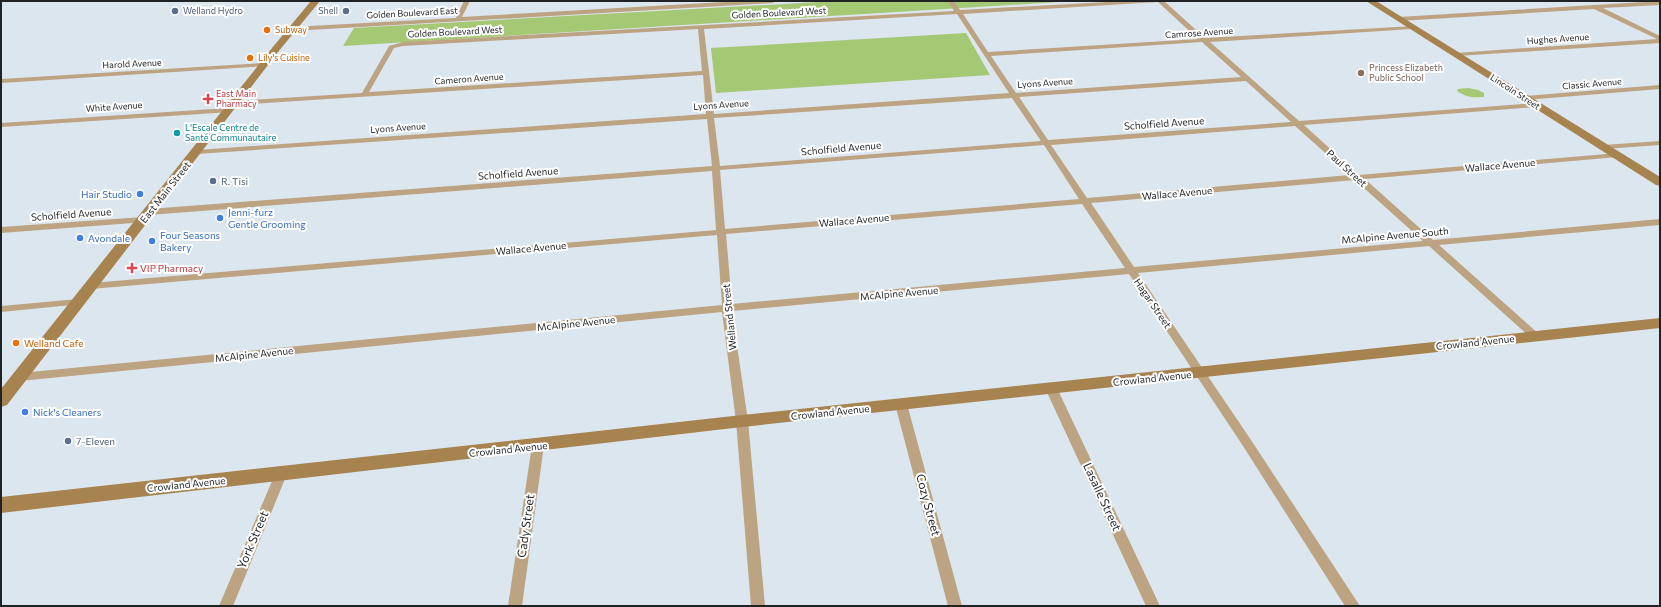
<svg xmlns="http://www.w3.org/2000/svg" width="1661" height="607" viewBox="0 0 1661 607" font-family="Commissioner,sans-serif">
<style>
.green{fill:#a4c873}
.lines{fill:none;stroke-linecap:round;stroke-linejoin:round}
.street{fill:#bca382;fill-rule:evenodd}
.secondary{fill:#a78350;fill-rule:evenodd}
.service-dot{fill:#5c6f8a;stroke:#fff;stroke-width:1.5}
.food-dot{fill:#e8710a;stroke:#fff;stroke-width:1.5}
.education-dot{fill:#8d6e63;stroke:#fff;stroke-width:1.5}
.health-dot{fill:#e0444e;stroke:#fff;stroke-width:1.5}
.culture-dot{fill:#0f9aa8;stroke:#fff;stroke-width:1.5}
.shop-dot{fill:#3f7fe0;stroke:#fff;stroke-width:1.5}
.labels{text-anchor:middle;stroke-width:4;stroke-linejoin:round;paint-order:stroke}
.far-service-label{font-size:9px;fill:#4e5e75;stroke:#fff;text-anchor:start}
.far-street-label{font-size:9px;fill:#1f2326;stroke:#fff}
.far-food-label{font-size:9px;fill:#c56008;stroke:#fff;text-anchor:start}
.far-education-label{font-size:9px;fill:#785e54;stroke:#fff;text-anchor:start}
.far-health-label{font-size:9px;fill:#be3a42;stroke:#fff;text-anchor:start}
.far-culture-label{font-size:9px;fill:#0d838f;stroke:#fff;text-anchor:start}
.street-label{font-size:10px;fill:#1f2326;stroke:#fff}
.service-label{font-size:10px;fill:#4e5e75;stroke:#fff;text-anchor:start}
.shop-label{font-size:10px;fill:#366cbe;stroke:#fff;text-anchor:start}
.health-label{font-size:10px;fill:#be3a42;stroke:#fff;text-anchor:start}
.food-label{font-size:10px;fill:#c56008;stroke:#fff;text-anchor:start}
.near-street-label{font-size:12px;fill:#1f2326;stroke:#fff}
</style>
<rect width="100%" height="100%" fill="#dce6ee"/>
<path class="green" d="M836,1H1075L343,46L354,28Z
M966,33L990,75L716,93L711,48Z
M1468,88L1478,90L1484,93V97C1473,98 1466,97 1457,91L1458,89Z"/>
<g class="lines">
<path class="street" d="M464,1H470L462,17L742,1H776L773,3L292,31L289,29L292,27L456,18Z
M948,1H954L960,10L1125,1H1164L1205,38L1414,26L1415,27L1412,29L1210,42L1299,121L1536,103L1540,105L1536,107L1304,125L1359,175L1618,153L1622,155L1618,157L1365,179L1433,240L1660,219V225L1439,245L1539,334L1540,336L1535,339L1531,338L1429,246L1138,273L1251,440L1360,606H1345L1243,446L1129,274L732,311L748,421L765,606H751L736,421L722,312L20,381L16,380L15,377L16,374L20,373L722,305L717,235L91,289L86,286L91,283L716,230L712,171L149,215L145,212L149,209L712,166L707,119L197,154L193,152L197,150L706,114L703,75L234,105L230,103L234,101L362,93L389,46L403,42L954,11ZM1158,2L1198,39L988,52L963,14ZM957,14L1009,93L714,114L704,29ZM698,29L702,71L369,92L394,48L403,46ZM1202,42L1241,77L1016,93L991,56ZM1246,81L1291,122L1048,140L1019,97ZM1012,98L1041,141L720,166L714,118ZM1295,126L1350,175L1087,198L1051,145ZM1044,145L1079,199L725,229L720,170ZM1355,180L1423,241L1134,267L1091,203ZM1082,204L1125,268L732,304L726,234Z
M1660,1V5L1603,8L1660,36V43L1457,56L1454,54L1455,53L1657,39L1594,9L1399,21L1396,19L1399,17Z
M264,63L266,64V66L1,83V79Z
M1660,85V89L1525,100L1521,98L1525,96Z
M228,108H231V112L1,127V123Z
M1660,141V145L1604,149L1600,147L1604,145Z
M143,217L146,218L147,220L146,222L1,233V227Z
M78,299L82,300L83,302L82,304L1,312V306Z
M1051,384L1055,385L1057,388L1160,606H1146L1045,388L1047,385Z
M901,400L905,401L907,404L962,606H948L895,404L897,401Z
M538,441L542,442L544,445L522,606H508L532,445L534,442Z
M281,469L285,471L287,474L233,606H219L275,474L277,471Z"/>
<path class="secondary" d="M311,1H320L278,52L7,405L1,407V389L272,48Z
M1366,1H1376L1660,177V186L1656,185Z
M1660,318V328L742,427L1,513V497L742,415Z"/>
</g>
<g class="service-dot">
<circle cx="175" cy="11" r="4"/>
<circle cx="346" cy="11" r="4"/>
<circle cx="213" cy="181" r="4"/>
<circle cx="68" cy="441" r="4"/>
</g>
<g class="food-dot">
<circle cx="267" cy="30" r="4"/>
<circle cx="250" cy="58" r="4"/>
<circle cx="16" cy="343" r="4"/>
</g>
<circle class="education-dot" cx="1361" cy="73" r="4"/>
<g class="health-dot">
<path d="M206 93h4v4h4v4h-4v4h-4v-4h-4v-4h4z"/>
<path d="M130 262h4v4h4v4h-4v4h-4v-4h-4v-4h4z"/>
</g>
<circle class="culture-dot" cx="177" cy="133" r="4"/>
<g class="shop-dot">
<circle cx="140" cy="194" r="4"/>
<circle cx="220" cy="218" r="4"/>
<circle cx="80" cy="238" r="4"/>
<circle cx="152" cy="241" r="4"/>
<circle cx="25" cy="412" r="4"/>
</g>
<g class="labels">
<g class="far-service-label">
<text x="183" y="14">Welland Hydro</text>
<text x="338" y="14" text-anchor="end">Shell</text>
</g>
<g class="far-street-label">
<text transform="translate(412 13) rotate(-3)" y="3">Golden Boulevard East</text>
<text transform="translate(779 13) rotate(-3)" y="3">Golden Boulevard West</text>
<text transform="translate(455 32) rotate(-3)" y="3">Golden Boulevard West</text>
<text transform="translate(1199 33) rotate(-4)" y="3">Camrose Avenue</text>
<text transform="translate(1558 39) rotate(-4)" y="3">Hughes Avenue</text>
<text transform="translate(132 64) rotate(-3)" y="3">Harold Avenue</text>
<text transform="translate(469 79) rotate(-4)" y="3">Cameron Avenue</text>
<text transform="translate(1045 83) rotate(-4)" y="3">Lyons Avenue</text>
<text transform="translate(1592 84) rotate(-5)" y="3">Classic Avenue</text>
<text transform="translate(1515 92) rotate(33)" y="3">Lincoln Street</text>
<text transform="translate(721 105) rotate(-4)" y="3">Lyons Avenue</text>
<text transform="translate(114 107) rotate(-4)" y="3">White Avenue</text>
<text transform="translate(398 128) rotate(-4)" y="3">Lyons Avenue</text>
</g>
<g class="far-food-label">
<text x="275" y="33">Subway</text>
<text x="258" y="61">Lily's Cuisine</text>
</g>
<g class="far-education-label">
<text x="1369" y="71">Princess Elizabeth<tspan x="1369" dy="10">Public School</tspan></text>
</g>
<g class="far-health-label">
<text x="216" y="97">East Main<tspan x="216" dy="10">Pharmacy</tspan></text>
</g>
<g class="far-culture-label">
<text x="185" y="131">L'Escale Centre de<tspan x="185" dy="10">Santé Communautaire</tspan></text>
</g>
<g class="street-label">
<text transform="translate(1164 123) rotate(-4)" y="4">Scholfield Avenue</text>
<text transform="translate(841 148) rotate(-5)" y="4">Scholfield Avenue</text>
<text transform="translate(1500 165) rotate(-5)" y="4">Wallace Avenue</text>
<text transform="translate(1347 168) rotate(42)" y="4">Paul Street</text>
<text transform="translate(518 173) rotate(-4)" y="4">Scholfield Avenue</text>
<text transform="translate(165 192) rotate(-52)" y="4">East Main Street</text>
<text transform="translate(1177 193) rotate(-5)" y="4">Wallace Avenue</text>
<text transform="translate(71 214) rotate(-4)" y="4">Scholfield Avenue</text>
<text transform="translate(854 220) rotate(-5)" y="4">Wallace Avenue</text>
<text transform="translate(1395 235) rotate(-5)" y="4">McAlpine Avenue South</text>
<text transform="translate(531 248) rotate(-5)" y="4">Wallace Avenue</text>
<text transform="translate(899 293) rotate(-5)" y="4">McAlpine Avenue</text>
<text transform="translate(1153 303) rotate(56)" y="4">Hagar Street</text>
<text transform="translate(729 317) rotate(-96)" y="4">Welland Street</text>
<text transform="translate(576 323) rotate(-6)" y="4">McAlpine Avenue</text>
<text transform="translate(1475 342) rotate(-6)" y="4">Crowland Avenue</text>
<text transform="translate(254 354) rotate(-6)" y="4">McAlpine Avenue</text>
<text transform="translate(1152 378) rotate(-6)" y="4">Crowland Avenue</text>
<text transform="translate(830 412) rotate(-6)" y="4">Crowland Avenue</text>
<text transform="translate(508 449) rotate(-6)" y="4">Crowland Avenue</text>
<text transform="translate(186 484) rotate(-6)" y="4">Crowland Avenue</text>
</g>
<g class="service-label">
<text x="221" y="185">R. Tisi</text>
<text x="76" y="445">7-Eleven</text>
</g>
<g class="shop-label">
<text x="132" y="198" text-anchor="end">Hair Studio</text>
<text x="228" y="216">Jenni-furz<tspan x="228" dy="12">Gentle Grooming</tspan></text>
<text x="160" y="239">Four Seasons<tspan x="160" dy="12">Bakery</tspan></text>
<text x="88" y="242">Avondale</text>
<text x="33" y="416">Nick's Cleaners</text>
</g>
<g class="health-label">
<text x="140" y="272">VIP Pharmacy</text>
</g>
<g class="food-label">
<text x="24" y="347">Welland Cafe</text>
</g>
<g class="near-street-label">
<text transform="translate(1102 497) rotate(65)" y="4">Lasalle Street</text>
<text transform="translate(928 505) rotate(75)" y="4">Cozy Street</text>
<text transform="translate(526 526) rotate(-82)" y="4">Cady Street</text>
<text transform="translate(253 540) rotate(-67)" y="4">York Street</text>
</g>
</g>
<rect width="1661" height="607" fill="none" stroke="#1f2326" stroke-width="4"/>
</svg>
